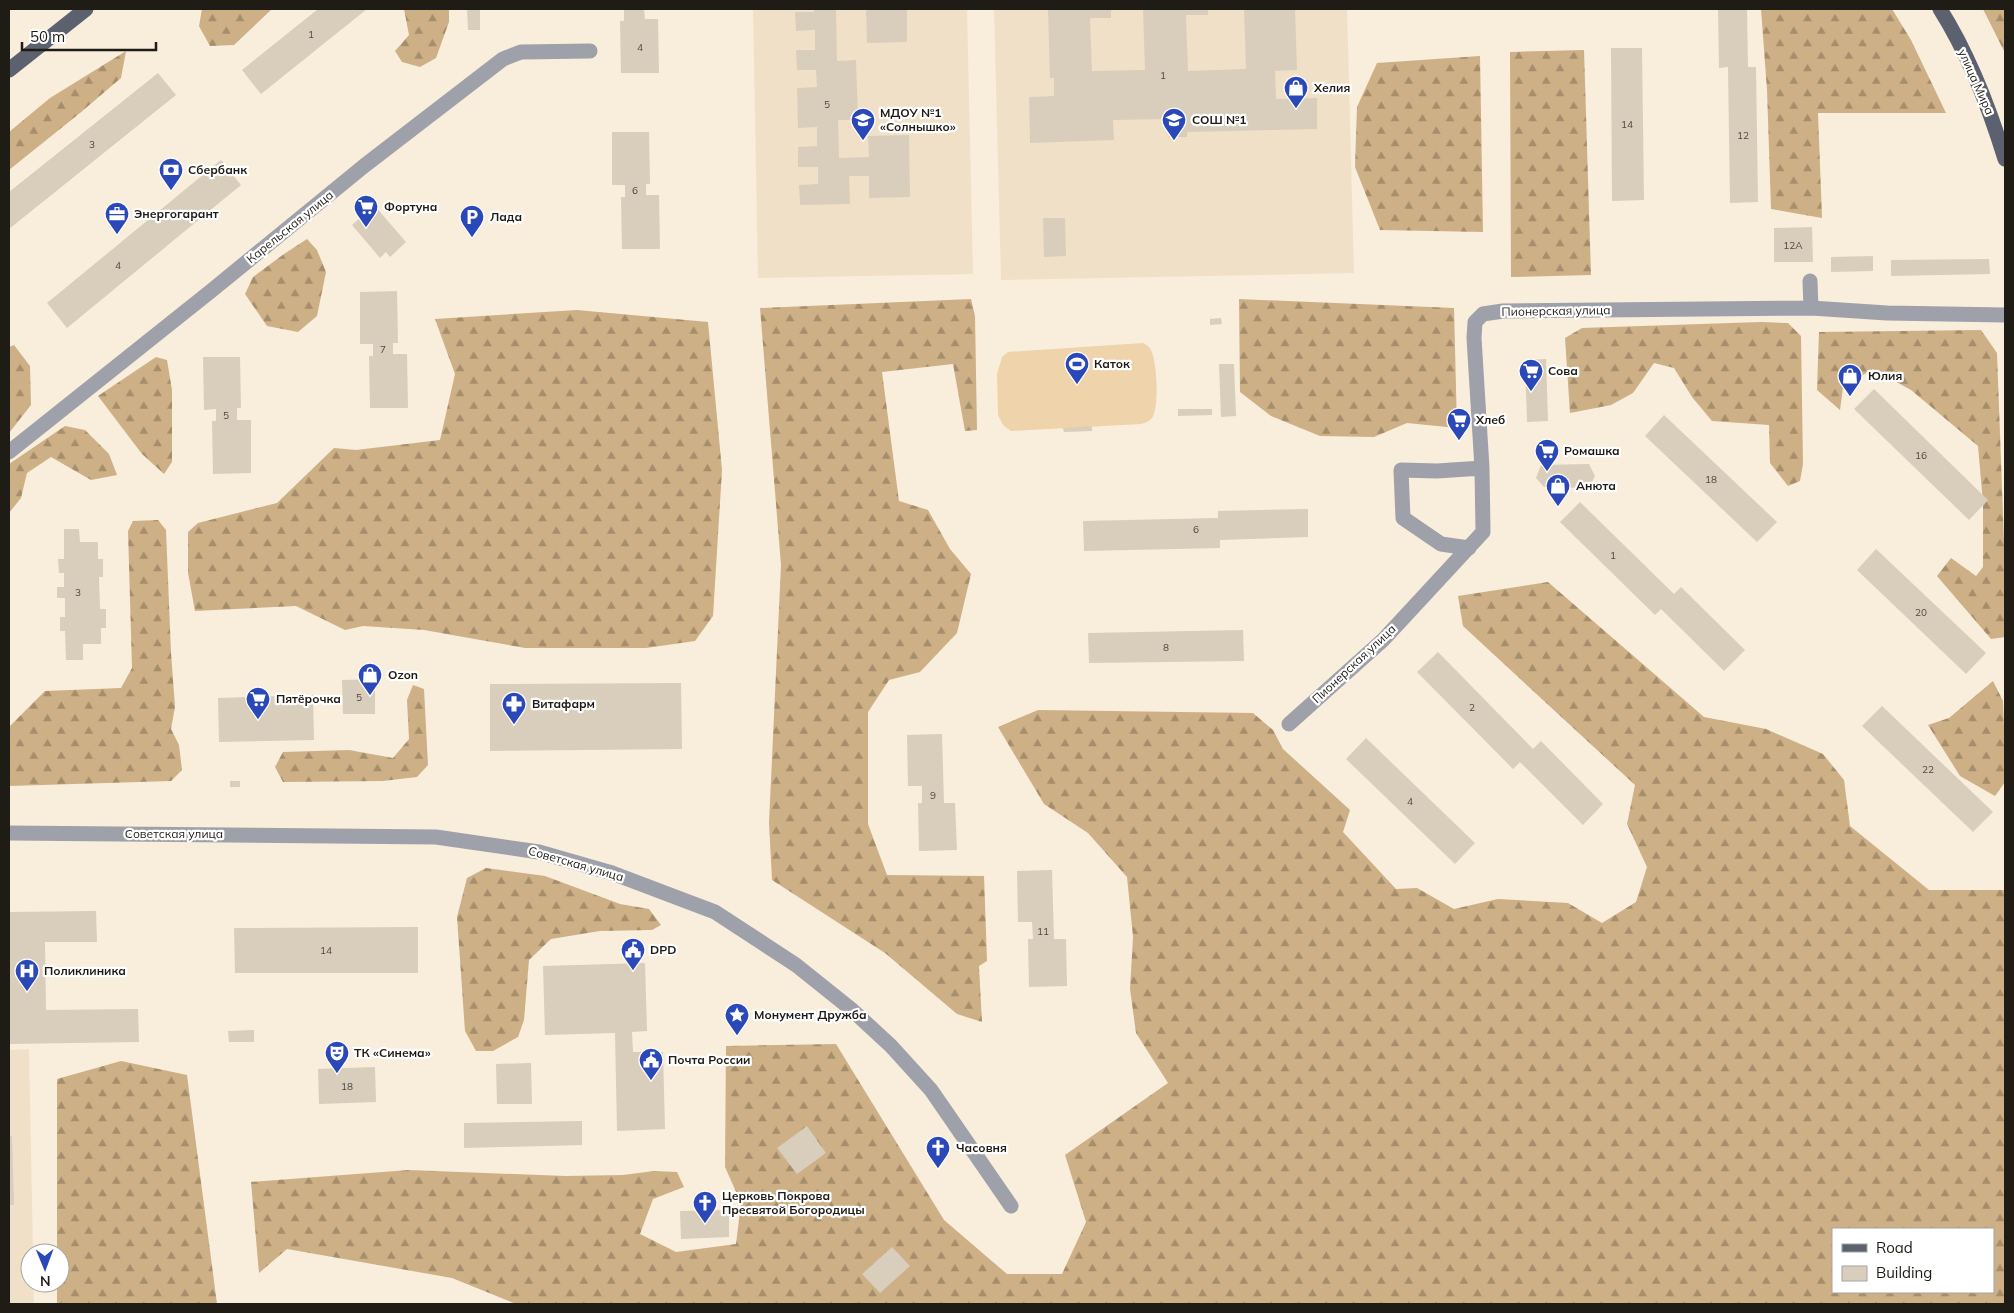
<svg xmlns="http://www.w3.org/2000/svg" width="2014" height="1313" viewBox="0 0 2014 1313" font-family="Mulish,sans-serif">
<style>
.built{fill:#f1e0c8}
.forest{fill:url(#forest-firs);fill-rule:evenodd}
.pitch{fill:#eed3ab}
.building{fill:#d9cdbc}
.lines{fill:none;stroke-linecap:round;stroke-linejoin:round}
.minor{stroke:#9ea1a9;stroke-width:15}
.major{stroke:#5c616f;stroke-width:15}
.labels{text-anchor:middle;stroke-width:4.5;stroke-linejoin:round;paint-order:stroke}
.number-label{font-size:10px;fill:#4e483f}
.street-label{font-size:12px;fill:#1f1b15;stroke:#fff}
.poi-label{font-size:12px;font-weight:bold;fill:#1f1b15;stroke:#fff;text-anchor:start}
</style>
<defs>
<pattern id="forest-firs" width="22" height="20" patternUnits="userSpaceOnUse" patternTransform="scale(1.25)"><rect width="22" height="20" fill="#cdb086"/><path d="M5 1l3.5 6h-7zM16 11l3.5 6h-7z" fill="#a68e6c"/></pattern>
</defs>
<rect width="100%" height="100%" fill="#f9eddc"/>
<path class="built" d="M753,9H967L973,274L758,278Z
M994,9H1347L1354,273L1001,280Z
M29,1049L33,1253H30V1283H33L34,1304H9V1050Z"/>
<path class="forest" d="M202,9H272L234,45L210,46L199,26Z
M404,9H449V22L436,58L420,67L402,62L395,51L409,35Z
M1761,9H1892L1911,40L1946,113H1818L1822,218L1771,209L1767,90Z
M1983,9H2005V53Z
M1584,50L1591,275L1511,277L1510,52Z
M126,51L121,78L80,113L9,170V132L50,98Z
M1480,56L1483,232L1380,230L1355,167L1357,107L1377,63Z
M307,239L317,250L326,272L317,316L298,332L267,326L245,294L253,277L284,254Z
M971,299L975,316L977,430L965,431L953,364L882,372L899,501L928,510L950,549L971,574L957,633L920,672L889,680L868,712V824L887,875L984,876L987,961L979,966L982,1022L957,1014L885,953L772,880L769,823L781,565L760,308Z
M1239,299L1454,308L1457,428L1407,423L1374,437L1320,436L1271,416L1240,392Z
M577,310L708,322L722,470L713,616L695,641L646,648H525L424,630L363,626L345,630L296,606L195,611L188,573V532L198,523L277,503L334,448L356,450L440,440L455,374L435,319Z
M1761,322L1788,323L1801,336L1803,464L1800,481L1788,486L1770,463L1769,425L1712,421L1692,397L1674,368L1654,363L1633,393L1611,405L1570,413L1565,338L1582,328Z
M1981,330L1997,353L2005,568V637L1991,639L1937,576L1951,558L1976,576L1983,567V503L1978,446L1911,390L1873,369L1843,387L1840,410L1817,390L1819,332Z
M14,345L30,366L31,405L9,433V347Z
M156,357L167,360L172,390V462L164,474L142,454L98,396Z
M65,426L85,430L109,454L117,475L91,480L51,457L27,473L21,498L9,513V464Z
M158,520L166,530L171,653L175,707L171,729L179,745L182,770L171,781L9,786V727L45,691L121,688L132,668L128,531L133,521Z
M1548,582L1704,717L1766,729L1823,754L1844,780L1850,826L1929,890H2005V1304H516L452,1278L287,1249L259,1273L251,1182L409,1170L565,1176L623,1175L654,1171L677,1172L684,1187L653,1199L640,1234L676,1252L736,1244L741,1203L725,1167L726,1046L836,1044L944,1220L1007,1274H1062L1086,1222L1065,1155L1168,1083L1136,1033L1130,989L1133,937L1127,877L1088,833L1044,804L998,727L1038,710L1253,713L1273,730L1283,749L1350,810L1343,832L1396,889L1417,888L1454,909L1498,899L1568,903L1602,923L1636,902L1647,867L1627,824L1635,785L1463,626L1458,596ZM1833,1229H1993V1292H1833Z
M1993,681L2003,701L2005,753V782L1995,796L1960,776L1928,725L1949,718Z
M413,685L424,689L428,765L417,777L383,781L283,782L275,767L283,752L349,750L393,758L409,739L407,700Z
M486,868L545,876L620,904L649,909L661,925L652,930L600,931L551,939L529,960L524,1020L518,1037L493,1051H476L465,1031L457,917L467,878Z
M121,1061L187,1075L217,1304H57V1283H60V1253H57V1079Z"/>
<path class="pitch" d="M1143,343C1146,345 1149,346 1151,350C1157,362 1159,404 1153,416C1151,421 1145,423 1141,424L1011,431L1003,425L998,415L997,374L1002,357L1008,352Z"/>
<path class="building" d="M318,9H367L261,94L242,70Z
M467,9H480V30H468Z
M624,9H644L645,19H658L659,73H621L620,21H624Z
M814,9H836L837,61L856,60L858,120H838L839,158L869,157L868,136L909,135L910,197L869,198V176H849L850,204L800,205L799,185L818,184V167H798V147L817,146V127L798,128L797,88L817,87L816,70H797L796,50H815V30L796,31L795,12H814Z
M866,9H907V42L867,43Z
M1048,9H1111V18H1090L1092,71L1145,70L1143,9H1208V15H1186L1188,71L1246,69L1244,9H1295L1297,70L1275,71L1276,99L1317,98V129L1187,132V137H1169L1168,119L1113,120L1114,140L1030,143L1029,97L1054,96V78H1050Z
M1718,9H1747L1748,67H1756L1758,202L1730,203L1728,67L1719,68Z
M1611,48H1642L1644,200L1612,201Z
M158,73L176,95L9,229V192Z
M612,132H649L650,184H646V195H659L660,249H622L621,197H625V185H612Z
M221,160L241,185L67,328L47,303Z
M374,205L406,242L390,257L386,252L380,258L352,225Z
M1043,218H1065L1066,256L1044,257Z
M1812,227L1813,262H1774V228Z
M1873,256V271L1831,272V257Z
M1989,259L1990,274L1891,276V260Z
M397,291L398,343H393V354H407L408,408H370L369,356H373V344H360V292Z
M1221,318L1222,324L1210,325V319Z
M203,357H240L241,408H237V420H251V473L213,474L212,421H216V409L204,410Z
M1546,359L1548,421L1527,422L1525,360Z
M1219,364H1234L1236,416L1221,417Z
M1874,389L1988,500L1969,520L1854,409Z
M1178,409H1212V415L1178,416Z
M1664,415L1777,522L1757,542L1645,436Z
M1092,426V431L1064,432L1063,428Z
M1589,464L1595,476L1589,488L1544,487L1536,478L1541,465Z
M1580,502L1674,594L1681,587L1745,650L1724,671L1661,609L1655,615L1560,522Z
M1308,509V537L1220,540V548L1084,551L1083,521L1218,518V511Z
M64,529H79L80,542H98V559H103V577H99L100,609H106V628H101V644H83V660H66L65,631H60V617H65V598H57V587H64V573H59L58,559H64Z
M1876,549L1986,653L1966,674L1857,570Z
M1243,630L1244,661L1089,663L1088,633Z
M1438,652L1533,749L1541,741L1603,804L1583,825L1520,762L1513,769L1417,672Z
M375,679V714H343L342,680Z
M681,683L682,749L490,751V684Z
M313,695L314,740L219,742L218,698Z
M1882,706L1993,812L1973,832L1862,726Z
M942,734L944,803H955L957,850L919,851L918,803H922V786H908L907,735Z
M1366,738L1475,843L1455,864L1346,759Z
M230,781H240V787H230Z
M1052,870L1054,939H1066L1067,986L1029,987L1028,939H1033L1032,922H1018L1017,871Z
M96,911L97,942H45L46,1010L138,1009L139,1042L9,1044V912Z
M418,927V973H235L234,928Z
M645,963L647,1031L632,1032L633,1052H663L665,1129L617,1131L615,1033L545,1035L543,966Z
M254,1030V1042H229L228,1031Z
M531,1063L532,1104H497L496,1064Z
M375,1067L376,1102L319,1104L318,1069Z
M582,1121V1145L464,1148V1123Z
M807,1126L826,1153L797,1174L777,1148Z
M9,1136H12L14,1205H9Z
M729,1210V1237L681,1239L680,1211Z
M892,1247L910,1266L880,1293L862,1274Z"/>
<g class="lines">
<path class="minor" d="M1810,281L1811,308
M9,452L211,291L364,166L503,59L521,52L590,51
M1469,548L1441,544L1403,518L1401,470L1437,471L1482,468
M1289,724L1383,640L1483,532L1482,468L1474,338L1475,322L1483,314L1503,311L1811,308L1887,313L2005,315
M9,833L436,837L539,852L612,873L715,912L796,965L851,1009L891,1046L931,1090L1011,1206"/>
<path class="major" d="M1940,9C1969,55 1989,107 2005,159
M9,70L86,9"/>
</g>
<defs>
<symbol id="shop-pin" viewBox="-11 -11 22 30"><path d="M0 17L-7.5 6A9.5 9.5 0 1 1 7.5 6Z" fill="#2b48b8" stroke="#fff"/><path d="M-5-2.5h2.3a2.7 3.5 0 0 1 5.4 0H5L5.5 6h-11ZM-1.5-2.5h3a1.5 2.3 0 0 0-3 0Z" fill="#fff"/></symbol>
<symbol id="school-pin" viewBox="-11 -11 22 30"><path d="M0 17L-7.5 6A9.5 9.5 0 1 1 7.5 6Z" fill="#2b48b8" stroke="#fff"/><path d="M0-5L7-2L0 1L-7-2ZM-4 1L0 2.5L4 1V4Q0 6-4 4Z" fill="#fff"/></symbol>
<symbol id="bank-pin" viewBox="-11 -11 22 30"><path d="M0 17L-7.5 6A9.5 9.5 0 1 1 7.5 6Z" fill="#2b48b8" stroke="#fff"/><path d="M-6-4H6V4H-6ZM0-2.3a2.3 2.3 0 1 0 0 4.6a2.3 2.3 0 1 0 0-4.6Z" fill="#fff"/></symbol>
<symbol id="supermarket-pin" viewBox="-11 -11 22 30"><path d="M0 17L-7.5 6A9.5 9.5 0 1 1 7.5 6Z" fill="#2b48b8" stroke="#fff"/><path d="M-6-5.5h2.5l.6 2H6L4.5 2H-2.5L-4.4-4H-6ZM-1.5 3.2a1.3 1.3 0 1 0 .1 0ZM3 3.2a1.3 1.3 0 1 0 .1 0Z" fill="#fff"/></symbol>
<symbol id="office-pin" viewBox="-11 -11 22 30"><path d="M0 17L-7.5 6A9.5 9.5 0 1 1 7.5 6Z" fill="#2b48b8" stroke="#fff"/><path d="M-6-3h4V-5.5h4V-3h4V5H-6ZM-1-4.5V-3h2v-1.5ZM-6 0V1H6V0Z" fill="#fff"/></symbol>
<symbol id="parking-pin" viewBox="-11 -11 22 30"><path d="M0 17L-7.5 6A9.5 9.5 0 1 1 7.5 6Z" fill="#2b48b8" stroke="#fff"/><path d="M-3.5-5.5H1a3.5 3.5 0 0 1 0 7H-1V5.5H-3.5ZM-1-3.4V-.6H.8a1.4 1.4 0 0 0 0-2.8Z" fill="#fff"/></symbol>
<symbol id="stadium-pin" viewBox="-11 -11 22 30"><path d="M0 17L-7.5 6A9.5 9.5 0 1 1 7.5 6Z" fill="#2b48b8" stroke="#fff"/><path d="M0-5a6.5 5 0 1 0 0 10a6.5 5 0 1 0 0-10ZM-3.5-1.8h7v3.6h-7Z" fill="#fff"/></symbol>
<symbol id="pharmacy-pin" viewBox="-11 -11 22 30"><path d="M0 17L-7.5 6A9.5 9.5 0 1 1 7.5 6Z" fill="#2b48b8" stroke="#fff"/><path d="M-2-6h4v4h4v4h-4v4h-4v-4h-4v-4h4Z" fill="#fff"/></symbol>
<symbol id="civic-pin" viewBox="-11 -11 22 30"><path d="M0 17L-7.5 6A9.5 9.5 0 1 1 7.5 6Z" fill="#2b48b8" stroke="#fff"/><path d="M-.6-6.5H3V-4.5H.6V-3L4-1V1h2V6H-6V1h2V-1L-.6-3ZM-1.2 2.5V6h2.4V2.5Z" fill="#fff"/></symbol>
<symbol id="hospital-pin" viewBox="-11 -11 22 30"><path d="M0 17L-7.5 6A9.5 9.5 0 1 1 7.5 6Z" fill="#2b48b8" stroke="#fff"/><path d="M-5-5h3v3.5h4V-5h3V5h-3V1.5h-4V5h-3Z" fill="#fff"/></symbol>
<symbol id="sight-pin" viewBox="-11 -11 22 30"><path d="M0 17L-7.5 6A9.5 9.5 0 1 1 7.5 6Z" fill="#2b48b8" stroke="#fff"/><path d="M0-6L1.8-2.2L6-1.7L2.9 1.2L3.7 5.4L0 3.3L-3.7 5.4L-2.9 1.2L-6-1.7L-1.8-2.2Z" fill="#fff"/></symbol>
<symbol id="theatre-pin" viewBox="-11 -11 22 30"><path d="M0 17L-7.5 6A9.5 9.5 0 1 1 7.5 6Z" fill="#2b48b8" stroke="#fff"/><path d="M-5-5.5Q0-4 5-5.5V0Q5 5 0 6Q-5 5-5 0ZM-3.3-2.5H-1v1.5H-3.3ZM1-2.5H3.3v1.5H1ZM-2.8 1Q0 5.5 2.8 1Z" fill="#fff"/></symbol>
<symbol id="church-pin" viewBox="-11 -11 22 30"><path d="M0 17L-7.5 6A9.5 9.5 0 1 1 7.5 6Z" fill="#2b48b8" stroke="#fff"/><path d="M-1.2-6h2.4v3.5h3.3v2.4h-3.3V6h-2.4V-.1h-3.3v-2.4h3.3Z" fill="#fff"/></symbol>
</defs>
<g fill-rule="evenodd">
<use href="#shop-pin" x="1282" y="74" width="28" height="38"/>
<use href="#school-pin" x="849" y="106" width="28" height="38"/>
<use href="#school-pin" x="1160" y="106" width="28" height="38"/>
<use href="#bank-pin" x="157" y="156" width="28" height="38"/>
<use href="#supermarket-pin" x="352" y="193" width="28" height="38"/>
<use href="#office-pin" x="103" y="200" width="28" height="38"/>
<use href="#parking-pin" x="458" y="203" width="28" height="38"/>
<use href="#stadium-pin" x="1063" y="350" width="28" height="38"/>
<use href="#supermarket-pin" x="1517" y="357" width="28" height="38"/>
<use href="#shop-pin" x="1836" y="362" width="28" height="38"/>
<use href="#supermarket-pin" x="1445" y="406" width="28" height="38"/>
<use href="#supermarket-pin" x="1533" y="437" width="28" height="38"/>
<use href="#shop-pin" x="1544" y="472" width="28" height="38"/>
<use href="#shop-pin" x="356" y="661" width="28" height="38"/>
<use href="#supermarket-pin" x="244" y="685" width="28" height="38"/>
<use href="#pharmacy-pin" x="500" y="690" width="28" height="38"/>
<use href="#civic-pin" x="619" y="936" width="28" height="38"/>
<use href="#hospital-pin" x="13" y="957" width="28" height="38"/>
<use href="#sight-pin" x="723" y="1001" width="28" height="38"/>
<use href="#theatre-pin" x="323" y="1039" width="28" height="38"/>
<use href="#civic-pin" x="637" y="1046" width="28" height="38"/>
<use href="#church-pin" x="924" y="1134" width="28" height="38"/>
<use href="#church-pin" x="691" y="1189" width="28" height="38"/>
</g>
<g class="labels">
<g class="number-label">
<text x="311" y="38">1</text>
<text x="640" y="51">4</text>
<text x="1163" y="79">1</text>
<text x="827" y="108">5</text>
<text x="1627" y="128">14</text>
<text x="1743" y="139">12</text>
<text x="92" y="148">3</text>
<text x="635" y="194">6</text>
<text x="1793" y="249">12А</text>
<text x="118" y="269">4</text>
<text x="383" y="353">7</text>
<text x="226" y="419">5</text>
<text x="1921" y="459">16</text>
<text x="1711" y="483">18</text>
<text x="1196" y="533">6</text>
<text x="1613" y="559">1</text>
<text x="78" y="596">3</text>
<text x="1921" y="616">20</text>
<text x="1166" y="651">8</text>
<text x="359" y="701">5</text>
<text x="1472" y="711">2</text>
<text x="1928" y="773">22</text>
<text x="933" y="799">9</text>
<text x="1410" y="805">4</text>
<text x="1043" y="935">11</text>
<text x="326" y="954">14</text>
<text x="347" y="1090">18</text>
</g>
<g class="street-label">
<text transform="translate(1976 82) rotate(66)" y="4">улица Мира</text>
<text transform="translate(290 227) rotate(-39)" y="4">Карельская улица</text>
<text transform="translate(1556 311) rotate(-1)" y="4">Пионерская улица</text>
<text transform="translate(1354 664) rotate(-43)" y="4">Пионерская улица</text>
<text x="174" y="838">Советская улица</text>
<text transform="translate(576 864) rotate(16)" y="4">Советская улица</text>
</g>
<g class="poi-label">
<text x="1314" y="92">Хелия</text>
<text x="880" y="117">МДОУ №1<tspan x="880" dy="14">«Солнышко»</tspan></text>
<text x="1192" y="124">СОШ №1</text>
<text x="188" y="174">Сбербанк</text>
<text x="384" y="211">Фортуна</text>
<text x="134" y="218">Энергогарант</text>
<text x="490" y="221">Лада</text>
<text x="1094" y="368">Каток</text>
<text x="1548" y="375">Сова</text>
<text x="1868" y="380">Юлия</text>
<text x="1476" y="424">Хлеб</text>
<text x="1564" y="455">Ромашка</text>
<text x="1576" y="490">Анюта</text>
<text x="388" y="679">Ozon</text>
<text x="276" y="703">Пятёрочка</text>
<text x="532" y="708">Витафарм</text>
<text x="650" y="954">DPD</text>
<text x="44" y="975">Поликлиника</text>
<text x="754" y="1019">Монумент Дружба</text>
<text x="354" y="1057">ТК «Синема»</text>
<text x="668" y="1064">Почта России</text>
<text x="956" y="1152">Часовня</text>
<text x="722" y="1200">Церковь Покрова<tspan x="722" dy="14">Пресвятой Богородицы</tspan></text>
</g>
</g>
<rect width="2014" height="1313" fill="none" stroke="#1f1b15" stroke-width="20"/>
<rect x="1832" y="1228" width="162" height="65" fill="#ffffff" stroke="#a5a4a1"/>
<rect x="1842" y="1244" width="25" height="8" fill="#5c616f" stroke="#a5a4a1"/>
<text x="1876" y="1253" font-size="15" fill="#1f1b15">Road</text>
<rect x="1842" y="1266" width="25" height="15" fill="#d9cdbc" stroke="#a5a4a1"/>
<text x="1876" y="1278" font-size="15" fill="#1f1b15">Building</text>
<g transform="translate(45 1268) rotate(179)"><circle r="24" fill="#ffffff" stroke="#a5a4a1"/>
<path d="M0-4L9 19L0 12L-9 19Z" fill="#2b48b8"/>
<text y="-8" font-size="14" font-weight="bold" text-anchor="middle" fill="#1f1b15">N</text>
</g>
<path d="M22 42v8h134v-8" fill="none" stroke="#1f1b15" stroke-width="2.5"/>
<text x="30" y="42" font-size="15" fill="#1f1b15" stroke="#ffffff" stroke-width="4" paint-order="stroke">50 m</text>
</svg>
